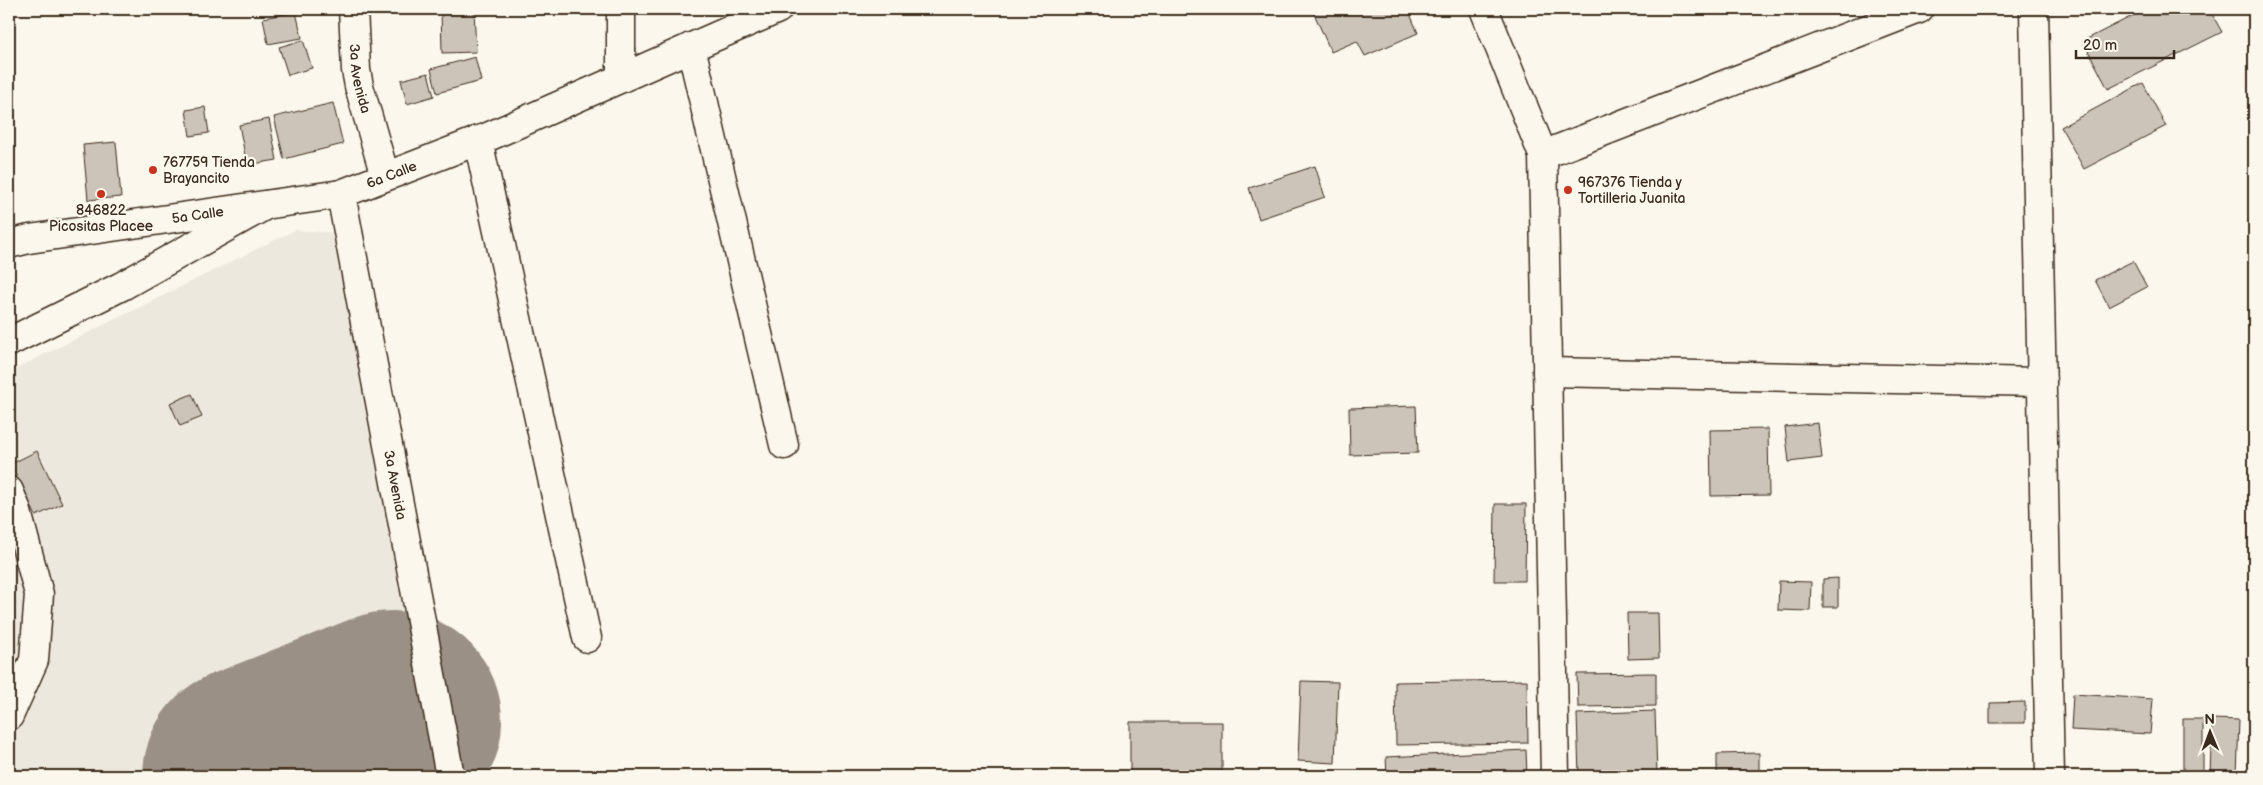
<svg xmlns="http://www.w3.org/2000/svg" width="2263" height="785" viewBox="0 0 2263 785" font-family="'Balsamiq Sans',sans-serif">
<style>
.built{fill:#ede8dd}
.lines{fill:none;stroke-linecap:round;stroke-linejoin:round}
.runway{stroke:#9b9085;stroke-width:220}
.building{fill:#ccc4b9;stroke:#3b2a1e}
.minor-casing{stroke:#3b2a1e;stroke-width:31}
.major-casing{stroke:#3b2a1e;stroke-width:31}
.minor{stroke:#fbf7ec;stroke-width:28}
.major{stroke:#fbf7ec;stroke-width:28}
.poi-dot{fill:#c8321e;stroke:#fbf7ec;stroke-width:2}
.labels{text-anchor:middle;stroke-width:4.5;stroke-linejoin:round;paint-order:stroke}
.street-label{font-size:14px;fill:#3b2a1e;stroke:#fbf7ec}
.poi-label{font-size:14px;fill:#3b2a1e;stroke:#fbf7ec;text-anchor:start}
</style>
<rect width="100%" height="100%" fill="#fbf7ec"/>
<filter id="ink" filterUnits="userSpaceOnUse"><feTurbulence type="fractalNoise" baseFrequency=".02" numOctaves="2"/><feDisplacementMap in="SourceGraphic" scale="10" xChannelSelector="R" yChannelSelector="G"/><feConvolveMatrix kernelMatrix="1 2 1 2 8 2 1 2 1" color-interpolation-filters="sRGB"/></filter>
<g filter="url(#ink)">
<path class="built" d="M295,230L336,233L433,776H9V372Z"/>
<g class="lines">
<path class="runway" d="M253,776L392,721"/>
</g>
<path class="building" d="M441,9H474L476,52L442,53Z
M1312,9H1408L1418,33L1365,56L1357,41L1331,52Z
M2146,9H2209L2222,32L2108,89L2083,41Z
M296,12L302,38L268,44L263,18Z
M303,40L312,68L288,75L279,47Z
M475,57L481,81L437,93L431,69Z
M428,73L434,96L407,104L401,80Z
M2143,83L2166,126L2084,169L2061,127Z
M333,103L343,144L284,159L274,117Z
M205,107L209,133L190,136L186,110Z
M269,119L277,160L247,165L239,125Z
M116,142L121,197L88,200L83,145Z
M1315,166L1325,197L1259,219L1249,188Z
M2133,261L2147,287L2109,307L2095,280Z
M192,394L202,417L180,426L170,403Z
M1416,406L1418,453L1350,455L1349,408Z
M1818,423L1822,458L1789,462L1785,427Z
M1768,429L1769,495L1711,496L1710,430Z
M37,451L62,504L36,516L11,464Z
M1495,504H1526L1525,581H1494Z
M1838,578V607H1823V579Z
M1779,581L1811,582L1810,611L1778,610Z
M1627,613H1658L1659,658L1628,659Z
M1656,673V706L1578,707L1577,674Z
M1527,680L1528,743L1396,745L1395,682Z
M1301,681L1338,682L1335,763L1298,761Z
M2073,694L2153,699L2150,734L2071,730Z
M2025,702V723H1990V703Z
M1655,711L1657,776H1579L1577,714Z
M2183,719H2203V776H2183Z
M2212,719L2239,720L2237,776H2210Z
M1130,722H1222V772L1130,773Z
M1526,750L1527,776H1387L1386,757Z
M1759,753V776H1717V754Z
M746,771L797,772V776H746Z"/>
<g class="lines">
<defs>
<g id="minor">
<path id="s1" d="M353,9L356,70L359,86L385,176"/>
<path d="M1484,9L1543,155L1555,776"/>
<path d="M2034,9L2050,776"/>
<path d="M691,47L784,445"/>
<path d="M621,78V9"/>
<path d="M478,140L587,638"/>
<path d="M1543,155L1919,9"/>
<path id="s2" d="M341,194L450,776"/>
<path d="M9,342L122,286L266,205"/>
<path d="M1547,372L2042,382"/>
<path d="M9,491L16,508L39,594L34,660L9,716"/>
</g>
<g id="major">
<path id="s3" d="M9,244L29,239L341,194L490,136L778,9"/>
</g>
</defs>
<use href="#minor" class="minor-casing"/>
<use href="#major" class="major-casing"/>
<use href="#minor" class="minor"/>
<use href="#major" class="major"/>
</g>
</g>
<g class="poi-dot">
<circle cx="153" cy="170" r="5"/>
<circle cx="1568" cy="190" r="5"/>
<circle cx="101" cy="194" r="5"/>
</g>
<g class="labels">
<g class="street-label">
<text dy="5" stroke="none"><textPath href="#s1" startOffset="70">3a Avenida</textPath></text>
<text dy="5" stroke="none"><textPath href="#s3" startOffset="390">6a Calle</textPath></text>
<text dy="5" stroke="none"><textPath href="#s3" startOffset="191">5a Calle</textPath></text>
<text dy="5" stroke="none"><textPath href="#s2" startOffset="296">3a Avenida</textPath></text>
</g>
<g class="poi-label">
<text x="163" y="167">767759 Tienda<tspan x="163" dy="16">Brayancito</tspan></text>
<text x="1578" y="187">967376 Tienda y<tspan x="1578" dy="16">Tortilleria Juanita</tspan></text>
<text x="101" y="215" text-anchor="middle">846822<tspan x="101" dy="16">Picositas Placee</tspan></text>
</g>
</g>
<rect width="2263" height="785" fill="none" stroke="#fbf7ec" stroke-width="30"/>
<rect x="15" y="15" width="2233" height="755" fill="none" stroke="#3b2a1e" stroke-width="2" filter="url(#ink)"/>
<g transform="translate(2210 732) rotate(359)" stroke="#fbf7ec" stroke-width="4" paint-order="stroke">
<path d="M0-4L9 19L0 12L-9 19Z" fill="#3b2a1e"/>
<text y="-8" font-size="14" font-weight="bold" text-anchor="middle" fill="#3b2a1e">N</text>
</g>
<path d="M2076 50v8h98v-8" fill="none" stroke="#3b2a1e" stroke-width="2.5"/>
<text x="2083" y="50" font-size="15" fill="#3b2a1e" stroke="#fbf7ec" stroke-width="4" paint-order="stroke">20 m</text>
</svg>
